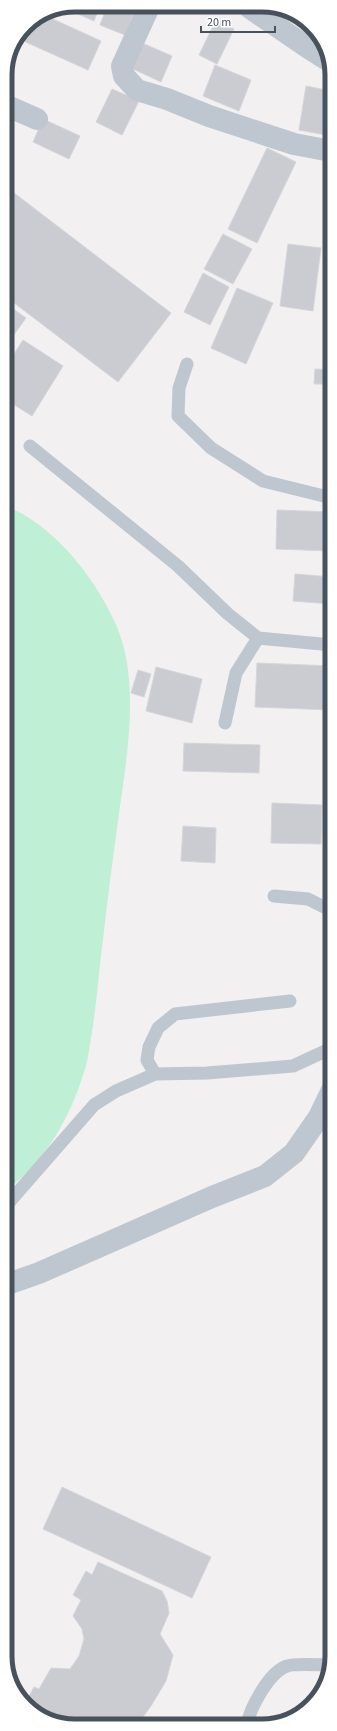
<svg xmlns="http://www.w3.org/2000/svg" width="337" height="1731" viewBox="0 0 337 1731" font-family="'Source Sans 3',sans-serif">
<style>
.green{fill:#bfefd4}
.building{fill:#caccd2;stroke:#d4d6db}
.lines{fill:none;stroke-linecap:round;stroke-linejoin:round}
.service{stroke:#bec6cf;stroke-width:13}
.minor{stroke:#bec6cf;stroke-width:22}
.rim{fill:none;stroke:#48525d;stroke-width:5}
</style>
<rect width="100%" height="100%" fill="#f2f0f0"/>
<path class="green" d="M5,505C14,510 24,514 32,520C69,545 99,586 117,627C141,685 126,761 118,821C113,858 108,894 104,931C99,967 97,1003 91,1038C89,1049 88,1061 84,1072C70,1118 45,1162 5,1191Z"/>
<path class="building" d="M106,9H135L125,35L100,25Z
M69,10H98L94,21Z
M42,14L101,41L88,70L19,39L26,25Z
M216,20L234,29L217,64L199,55Z
M142,43L172,56L161,82L131,68Z
M215,65L251,80L239,111L203,96Z
M306,86L331,91V136L299,130Z
M112,89L139,101L122,135L96,122Z
M43,119L80,136L69,159L33,142Z
M267,148L296,162L257,243L228,229Z
M5,186L171,313L118,382L5,296Z
M223,234L252,249L233,284L204,269Z
M288,244L321,248L313,311L280,306Z
M203,273L229,287L210,325L184,312Z
M237,288L273,303L246,364L211,348Z
M5,303L26,318L8,343L5,341Z
M23,340L63,366L32,416L5,399V368Z
M315,369L332,370V384H314Z
M277,510L332,512V551L276,549Z
M295,574L332,577V604L293,601Z
M257,663L332,666V710L255,707Z
M156,667L202,679L192,723L146,711Z
M138,670L151,674L144,697L131,693Z
M184,743L260,745L259,773L183,771Z
M272,803L322,805L321,844L271,843Z
M183,826L216,828L215,863L181,861Z
M62,1487L211,1557L192,1598L43,1529Z
M98,1562L162,1591L167,1601L169,1613L160,1634L173,1655L166,1681L151,1706L137,1725H61L25,1704L34,1687L39,1689L51,1668L70,1669L79,1656L84,1639L82,1629L73,1616L81,1600L73,1595L86,1571L92,1575Z"/>
<g class="lines">
<path class="service" d="M187,364L179,388L178,416L211,448L263,481L332,498
M30,446L178,566L228,614L258,638L332,645
M225,723L236,673L258,638
M274,896L308,899L332,911
M155,1074L147,1060L149,1047L158,1028L175,1014L290,1001
M5,1207L94,1105L116,1091L155,1074L207,1073L293,1066L332,1048
M247,1725C250,1708 269,1672 287,1666C294,1663 321,1665 330,1665"/>
<path class="minor" d="M250,8L307,47L329,61
M148,9L122,66L124,76L137,90L167,99L209,116L294,144L331,151
M5,105L37,119
M5,1285L39,1273L212,1197L265,1176L294,1153L319,1117L332,1090"/>
</g>
<path d="M0 0H337V1731H0ZM75 12H262A63 63 0 0 1 325 75V1656A63 63 0 0 1 262 1719H75A63 63 0 0 1 12 1656V75A63 63 0 0 1 75 12Z" fill="#fff" fill-rule="evenodd"/>
<path class="rim" d="M75 12H262A63 63 0 0 1 325 75V1656A63 63 0 0 1 262 1719H75A63 63 0 0 1 12 1656V75A63 63 0 0 1 75 12Z"/>
<path d="M201 26v6h74v-6" fill="none" stroke="#48525d" stroke-width="2"/>
<text x="207" y="26" font-size="12" fill="#48525d" stroke="#ffffff" stroke-width="3" paint-order="stroke">20 m</text>
</svg>
